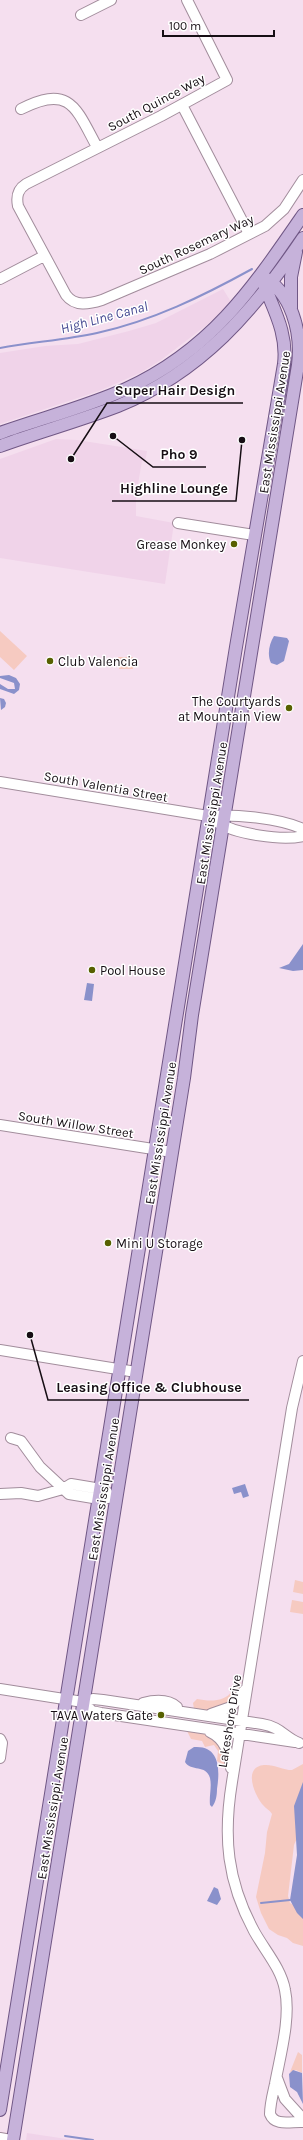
<svg xmlns="http://www.w3.org/2000/svg" width="303" height="2140" viewBox="0 0 303 2140" font-family="Karla,sans-serif">
<style>
.built{fill:#f0d3e9}
.green{fill:#f6cac1}
.water{fill:#8a91cb}
.lines{fill:none;stroke-linecap:round;stroke-linejoin:round}
.stream{stroke:#8a91cb;stroke-width:2}
.minor-casing{stroke:#a28d9c;stroke-width:12}
.major-casing{stroke:#705785;stroke-width:14}
.minor{stroke:#fff;stroke-width:10}
.major{stroke:#c6b2da;stroke-width:12}
.poi-dot{fill:#576000;stroke:#fff;stroke-width:1.5}
.labels{text-anchor:middle;stroke-width:3;stroke-linejoin:round;paint-order:stroke}
.street-label{font-size:13px;fill:#160e14;stroke:#fff}
.poi-label{font-size:13px;fill:#160e14;stroke:#fff;text-anchor:end}
.water-label{font-size:14px;font-style:italic;fill:#474b93;stroke:#fff}
.leader{fill:none;stroke:#160e14;stroke-width:1.5}
.callout-dot{fill:#160e14;stroke:#fff;stroke-width:1.5}
.callout-label{font-size:14px;text-anchor:middle;font-weight:bold;fill:#160e14;stroke:#fff;stroke-width:3;stroke-linejoin:round;paint-order:stroke}
</style>
<rect width="100%" height="100%" fill="#f5dfef"/>
<path class="built" d="M223,289L231,302L208,324L161,360L140,373L99,391L0,424V353L45,346L78,344L129,331L156,323Z
M56,439L77,440L147,451L145,462L142,461L138,484H136V516L174,523L165,584L0,558V459Z
M27,2133L73,2140H26Z"/>
<path class="green" d="M0,631L27,656L14,670L0,657Z
M118,657H133V669H119Z
M295,1580L303,1582V1594L293,1592Z
M292,1600L303,1602V1614L290,1612Z
M235,1682L241,1683V1691L218,1712L194,1709L193,1703L197,1699C208,1701 224,1703 232,1691C234,1687 233,1685 235,1682Z
M193,1728L218,1739L227,1767L217,1761L218,1751L214,1745L205,1747L202,1741L191,1739L187,1731Z
M303,1764V1786L297,1838L294,1845L288,1896L290,1903L303,1910V1946L293,1943L287,1938L278,1935L269,1929L261,1913L256,1897L265,1853L267,1832L272,1814C270,1810 266,1809 263,1805C255,1796 242,1767 264,1765C273,1764 283,1770 292,1770Z
M298,2052L302,2055V2073L296,2070L290,2072Z"/>
<path class="water" d="M274,636L287,638L289,641L284,661L277,665L271,663C267,655 269,644 274,636Z
M9,675L16,678L20,684L19,690L14,694L0,689V684L8,689H15L14,683L0,678V676Z
M0,698L4,699L6,703L5,707L1,710Z
M303,944V970L293,971L279,968L289,964Z
M87,983L94,984L92,1001L84,1000Z
M245,1484L249,1496L243,1498L241,1492L234,1494L232,1488Z
M194,1747C220,1745 220,1770 217,1789C217,1795 216,1802 212,1807L210,1805C209,1796 212,1787 210,1778C206,1764 191,1772 185,1762L188,1751Z
M303,1782V1919L297,1913L290,1900L297,1855L294,1806Z
M214,1887L218,1889L221,1899L217,1905L207,1901Z
M293,2070L302,2073L303,2104L297,2092L290,2087L289,2074Z"/>
<g class="lines">
<path class="stream" d="M0,348C32,342 65,340 97,333C152,321 203,296 252,269
M261,1903L290,1900
M65,2136L93,2140"/>
<defs>
<path id="minor" d="M187,0L227,80L161,116L26,184C18,189 16,196 18,206L66,295C75,307 89,304 102,300L210,254L265,226L284,209L303,180
M81,15L111,0
M182,105L249,234
M21,109C70,84 76,108 97,147
M0,279L44,256
M178,523L254,535
M0,782L208,816C234,814 280,818 303,829
M217,822C235,834 282,841 303,836
M0,1125L172,1152
M0,1350L136,1372
M303,1361L292,1408L232,1782C223,1837 227,1881 254,1931C265,1951 281,1968 285,1990C291,2018 280,2056 275,2084C273,2093 270,2104 270,2114C275,2127 292,2121 303,2122
M11,1438L21,1441L40,1467L69,1494L99,1499L116,1497
M0,1494L21,1493L38,1496L63,1489L71,1484L101,1489L107,1492
M0,1689L83,1702L93,1699L103,1700L262,1724C281,1727 284,1737 299,1743
M83,1702L92,1711L101,1713L295,1742
M143,1703C155,1700 168,1699 177,1707
M211,1714L231,1707L245,1690
M210,1732C225,1739 229,1753 231,1768
M0,1739L2,1743L0,1758
M277,2078L285,2099L303,2119
M0,2138L11,2140"/>
<path id="major" d="M291,308V277L296,252
M0,433C42,418 86,407 126,389C211,350 252,289 303,215
M0,446C39,432 79,421 118,406C201,372 254,311 303,238
M0,2110L236,647L284,364C288,330 271,306 261,276
M13,2140L184,1078L192,1015L298,365C302,333 292,291 261,276"/>
</defs>
<use href="#minor" class="minor-casing"/>
<use href="#major" class="major-casing"/>
<use href="#minor" class="minor"/>
<use href="#major" class="major"/>
</g>
<g class="poi-dot">
<circle cx="234" cy="544" r="4"/>
<circle cx="50" cy="661" r="4"/>
<circle cx="289" cy="708" r="4"/>
<circle cx="92" cy="970" r="4"/>
<circle cx="108" cy="1243" r="4"/>
<circle cx="161" cy="1715" r="4"/>
</g>
<g class="labels">
<g class="street-label">
<text transform="translate(156 102) rotate(-28)" y="5">South Quince Way</text>
<text transform="translate(196 244) rotate(-25)" y="5">South Rosemary Way</text>
<text transform="translate(274 422) rotate(-81)" y="5">East Mississippi Avenue</text>
<text transform="translate(106 786) rotate(10)" y="5">South Valentia Street</text>
<text transform="translate(211 813) rotate(-81)" y="5">East Mississippi Avenue</text>
<text transform="translate(76 1124) rotate(9)" y="5">South Willow Street</text>
<text transform="translate(160 1133) rotate(-81)" y="5">East Mississippi Avenue</text>
<text transform="translate(103 1489) rotate(-81)" y="5">East Mississippi Avenue</text>
<text transform="translate(229 1721) rotate(-81)" y="5">Lakeshore Drive</text>
<text transform="translate(52 1808) rotate(-81)" y="5">East Mississippi Avenue</text>
</g>
<g class="poi-label">
<text x="226" y="549">Grease Monkey</text>
<text x="58" y="666" text-anchor="start">Club Valencia</text>
<text x="281" y="706">The Courtyards<tspan x="281" dy="15">at Mountain View</tspan></text>
<text x="100" y="975" text-anchor="start">Pool House</text>
<text x="116" y="1248" text-anchor="start">Mini U Storage</text>
<text x="153" y="1720">TAVA Waters Gate</text>
</g>
<g class="water-label">
<text transform="translate(104 317) rotate(-15)" y="5">High Line Canal</text>
</g>
</g>
<path class="leader" d="M71 459L107 403H243M113 436L153 467H206M242 440L236 501H112M30 1335L48 1400H249"/>
<g class="callout-dot">
<circle cx="71" cy="459" r="4"/>
<circle cx="113" cy="436" r="4"/>
<circle cx="242" cy="440" r="4"/>
<circle cx="30" cy="1335" r="4"/>
</g>
<g class="callout-label">
<text x="175" y="395">Super Hair Design</text>
<text x="179" y="459">Pho 9</text>
<text x="174" y="493">Highline Lounge</text>
<text x="149" y="1392">Leasing Office &amp; Clubhouse</text>
</g>
<path d="M163 30v6h111v-6" fill="none" stroke="#160e14" stroke-width="2"/>
<text x="169" y="30" font-size="12" fill="#160e14" stroke="#ffffff" stroke-width="3" paint-order="stroke">100 m</text>
</svg>
